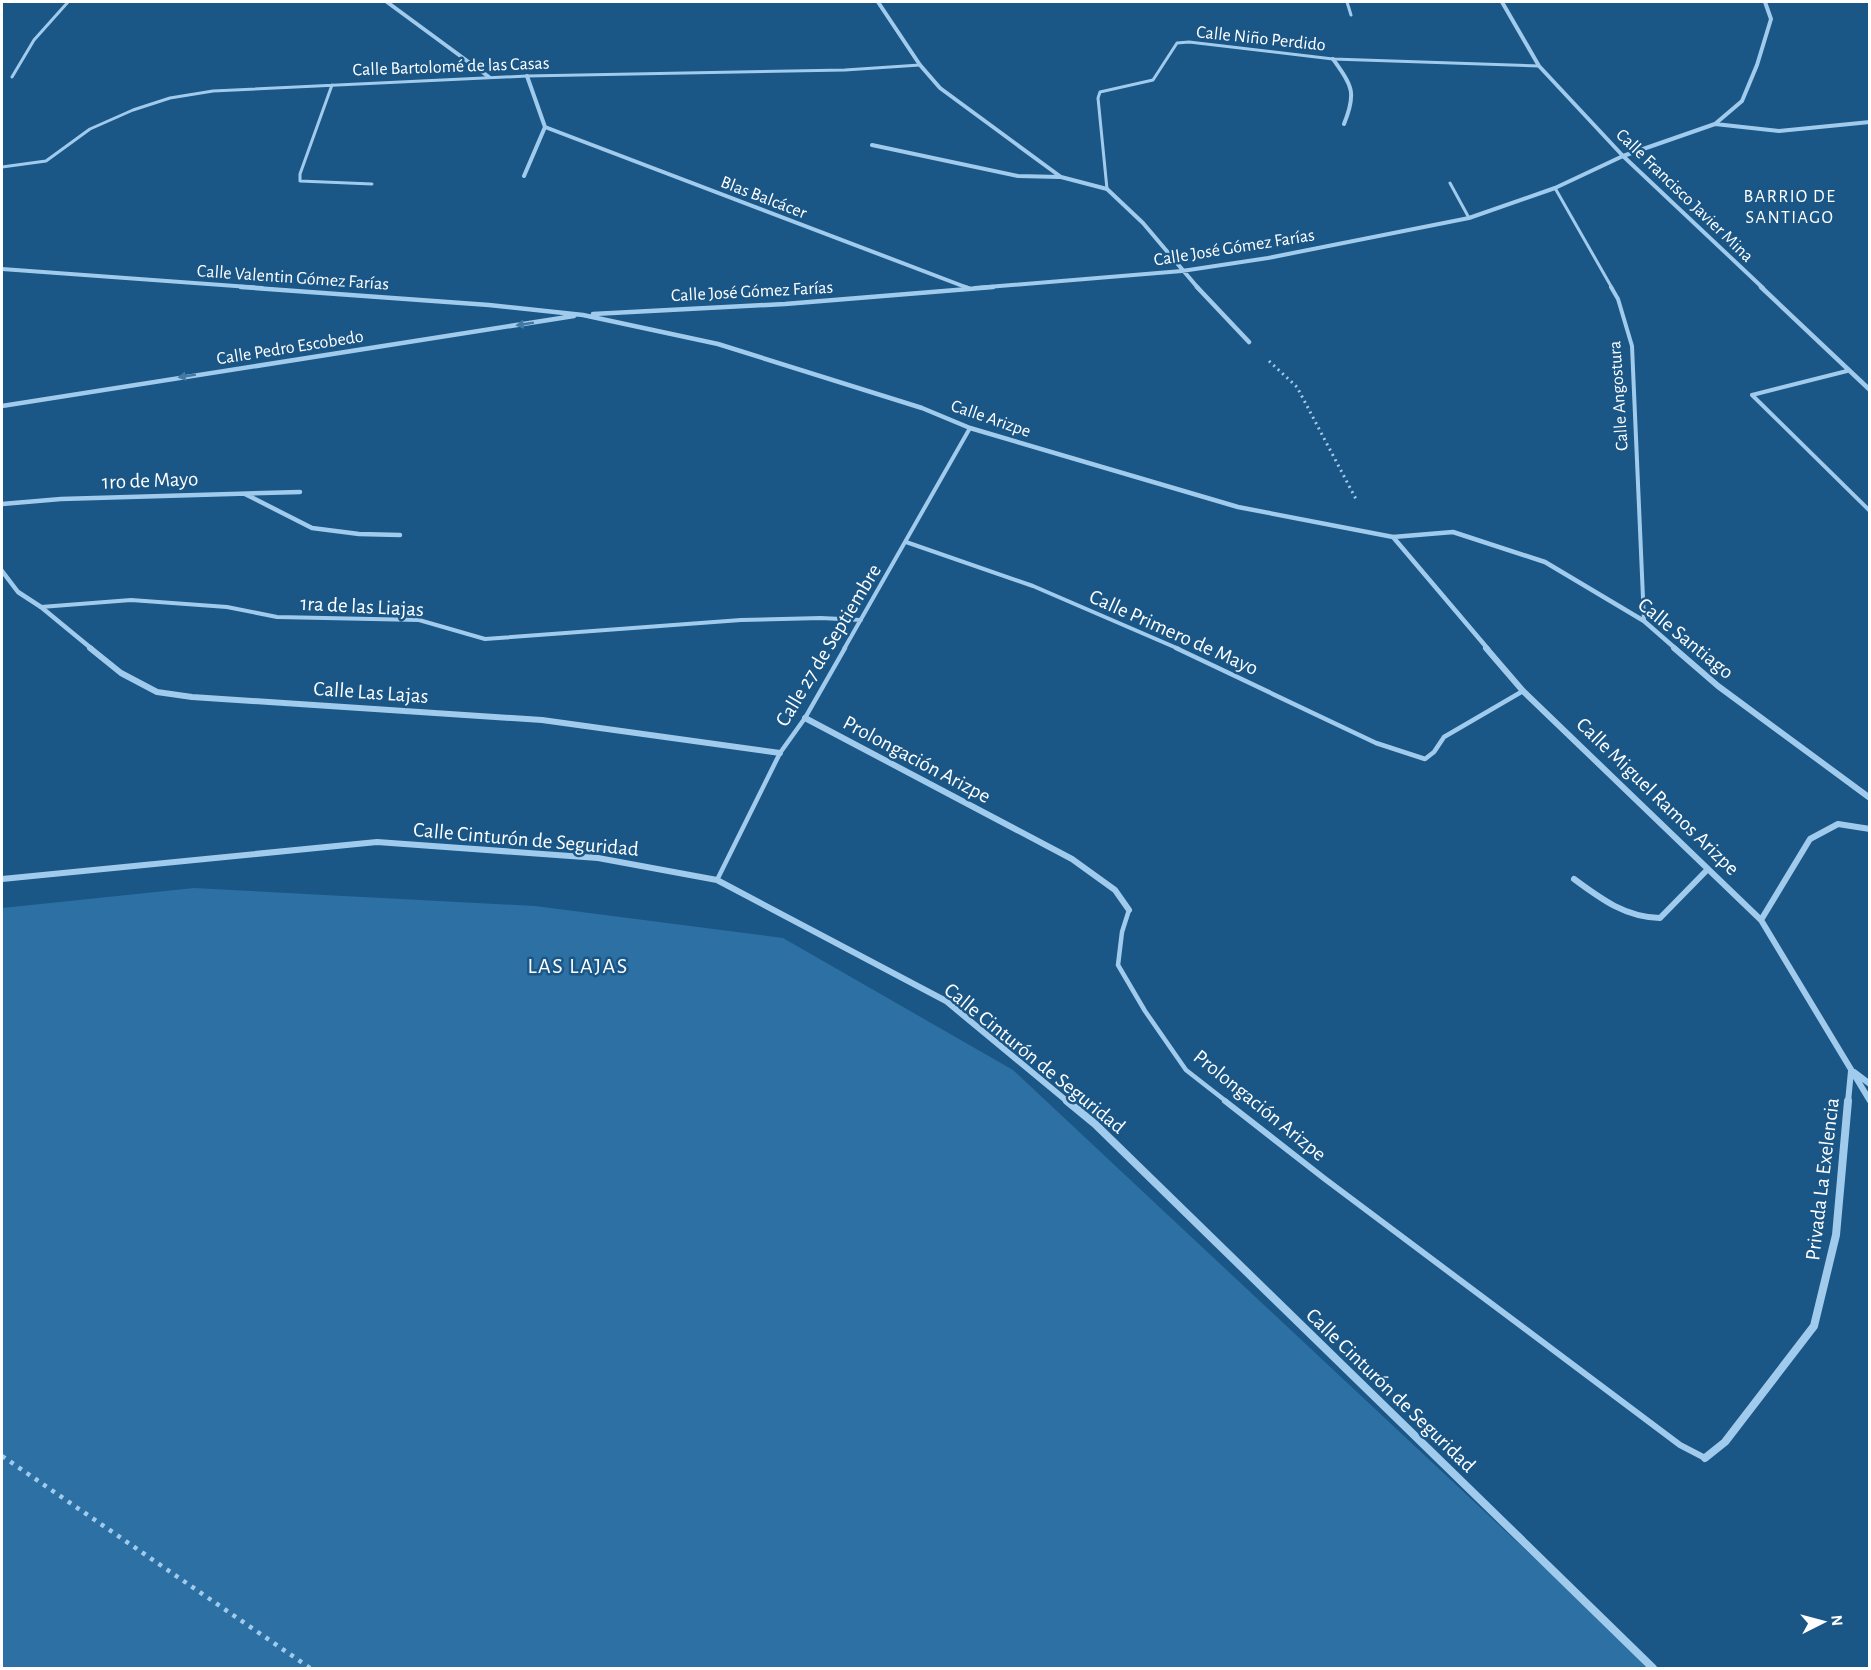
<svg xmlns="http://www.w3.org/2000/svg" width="1871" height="1670" viewBox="0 0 1871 1670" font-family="'Alegreya Sans',sans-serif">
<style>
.green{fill:#2d70a4}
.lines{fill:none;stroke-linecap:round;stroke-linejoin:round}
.path-far1{stroke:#a1cbec;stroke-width:3;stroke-dasharray:2 4;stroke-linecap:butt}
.path{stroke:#a1cbec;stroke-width:4.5;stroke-dasharray:4 6;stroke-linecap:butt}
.service-far3{stroke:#a1cbec;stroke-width:3}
.service-far2{stroke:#a1cbec;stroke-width:4}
.service-far1{stroke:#a1cbec;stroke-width:4.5}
.service{stroke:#a1cbec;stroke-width:6}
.pedestrian{stroke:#a1cbec;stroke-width:4.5}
.minor-far3{stroke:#a1cbec;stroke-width:4}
.minor-far2{stroke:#a1cbec;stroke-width:4.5}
.minor-far1{stroke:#a1cbec;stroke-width:6}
.minor{stroke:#a1cbec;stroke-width:8}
.oneway{fill:#4279a5}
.labels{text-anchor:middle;stroke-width:5;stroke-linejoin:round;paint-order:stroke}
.far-street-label{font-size:18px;fill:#fff;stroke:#1a5686}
.far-neighbourhood-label{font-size:18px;letter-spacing:1.5px;fill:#fff;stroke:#1a5686}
.street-label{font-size:21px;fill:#fff;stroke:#1a5686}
.neighbourhood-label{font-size:22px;letter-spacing:1.5px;fill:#fff;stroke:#1a5686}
</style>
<rect width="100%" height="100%" fill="#1a5686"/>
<path class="green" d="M194,888L535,906L783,938L1013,1070L1562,1584L1649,1668H2V908Z"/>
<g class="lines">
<path class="path-far1" d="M1269,361L1297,387L1357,501"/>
<path class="path" d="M2,1456L310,1668"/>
<path class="service-far3" d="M1347,2L1351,15
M12,77L34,40L68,2
M332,85L300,174V181L372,184
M2,167L46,161L90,129L133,110L170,98L213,91L527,76L845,70L920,65
M1450,183L1469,218
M1555,188L1612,288
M1107,189L1098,98L1100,92L1153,80L1177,43L1189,42L1333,59L1539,66"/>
<path class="service-far2" d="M1611,287L1618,299L1632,346L1644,621
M1847,371L1752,395L1870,511
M906,542L1033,586L1179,649
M41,607L131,600L227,607L277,617L419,620L485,639L741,620L821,618L861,620
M844,649L970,428"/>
<path class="service-far1" d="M1176,648L1376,743L1425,759L1434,752L1444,737L1523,691
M717,880L780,753L805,718L845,648
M1129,910L1122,932L1118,965L1145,1011L1186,1070L1227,1102"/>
<path class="service" d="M1225,1101L1325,1179L1680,1445L1705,1458"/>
<path class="pedestrian" d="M245,494L312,528L359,534L400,535
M2,504L61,499L300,492"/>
<path class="minor-far3" d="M387,2L489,77
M878,2L920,65L940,88L1061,177L1107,189L1143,223L1198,288
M1502,2L1539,66L1623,156L1763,288
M1333,59C1352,86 1357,92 1344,124
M527,76L545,127L968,288
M1715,124L1742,101L1757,65L1771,19L1765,2
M872,145L1018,176L1060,177
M524,176L545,127
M2,269L262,288
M975,288L1182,271L1268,258L1469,218L1555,188L1623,156L1715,124L1779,131L1870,122"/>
<path class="minor-far2" d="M241,287L489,305L583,315L718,344L922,408L970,428L1238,507L1393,537L1453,532L1545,562L1644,621L1676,649
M964,287L970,289
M1197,287L1249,342
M1761,287L1870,390
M593,314L785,304L993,287
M2,406L574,316
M1393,537L1488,649
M2,571L18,592L41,607L92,649"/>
<path class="minor-far1" d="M90,648L121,673L157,692L192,697L542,720L780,753
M1486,648L1523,691L1761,920L1870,1101
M1674,648L1718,686L1870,798
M805,718L1072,859L1115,890L1129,910
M2,879L377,842L598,858L717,880L946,1001L1068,1102
M1574,879C1601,899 1625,917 1660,918L1707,870
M1761,920L1810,839L1838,824L1870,829
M1854,1072L1870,1084
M1848,1102L1851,1071"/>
<path class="minor" d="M1067,1101L1095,1124L1653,1668
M1705,1458L1725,1442L1814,1326L1836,1235L1848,1101"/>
</g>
<defs><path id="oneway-solid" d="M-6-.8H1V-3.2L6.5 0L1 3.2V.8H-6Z" transform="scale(1.5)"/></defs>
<g class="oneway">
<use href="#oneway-solid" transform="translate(525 324) rotate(171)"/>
<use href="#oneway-solid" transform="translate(187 376) rotate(171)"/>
</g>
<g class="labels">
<g class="far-street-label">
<text transform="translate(1261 38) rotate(6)" y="6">Calle Niño Perdido</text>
<text transform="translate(451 66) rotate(-2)" y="6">Calle Bartolomé de las Casas</text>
<text transform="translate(1685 195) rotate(44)" y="6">Calle Francisco Javier Mina</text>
<text transform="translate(764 197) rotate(21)" y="6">Blas Balcácer</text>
<text transform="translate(1234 247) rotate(-9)" y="6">Calle José Gómez Farías</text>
<text transform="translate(293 277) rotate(4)" y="6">Calle Valentin Gómez Farías</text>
<text transform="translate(752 291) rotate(-3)" y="6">Calle José Gómez Farías</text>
<text transform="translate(290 347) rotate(-9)" y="6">Calle Pedro Escobedo</text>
<text transform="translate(1618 396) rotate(-94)" y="6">Calle Angostura</text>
<text transform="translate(991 418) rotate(19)" y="6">Calle Arizpe</text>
</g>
<g class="far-neighbourhood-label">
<text x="1790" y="202">BARRIO DE<tspan x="1790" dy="21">SANTIAGO</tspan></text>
</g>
<g class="street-label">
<text transform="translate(150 480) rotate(-2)" y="7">1ro de Mayo</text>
<text transform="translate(362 606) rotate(3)" y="7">1ra de las Liajas</text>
<text transform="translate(1174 632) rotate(24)" y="7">Calle Primero de Mayo</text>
<text transform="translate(1686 638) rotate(39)" y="7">Calle Santiago</text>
<text transform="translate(828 645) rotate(-59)" y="7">Calle 27 de Septiembre</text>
<text transform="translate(371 692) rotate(4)" y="7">Calle Las Lajas</text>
<text transform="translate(917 759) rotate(28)" y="7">Prolongación Arizpe</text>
<text transform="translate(1658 796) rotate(44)" y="7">Calle Miguel Ramos Arizpe</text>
<text transform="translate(526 839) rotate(5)" y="7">Calle Cinturón de Seguridad</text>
<text transform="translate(1035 1058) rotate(39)" y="7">Calle Cinturón de Seguridad</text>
<text transform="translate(1260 1105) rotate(39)" y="7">Prolongación Arizpe</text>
<text transform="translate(1822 1179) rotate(-83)" y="7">Privada La Exelencia</text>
<text transform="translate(1391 1390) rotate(44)" y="7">Calle Cinturón de Seguridad</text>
</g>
<g class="neighbourhood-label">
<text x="578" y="973">LAS LAJAS</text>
</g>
</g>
<rect width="1871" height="1670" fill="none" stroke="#ffffff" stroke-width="6"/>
<g transform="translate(1823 1622) rotate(84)" stroke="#1a5686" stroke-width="4.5" paint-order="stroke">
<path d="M0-4.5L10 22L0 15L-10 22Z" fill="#ffffff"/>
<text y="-9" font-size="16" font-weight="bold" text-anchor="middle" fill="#ffffff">N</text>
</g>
</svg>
